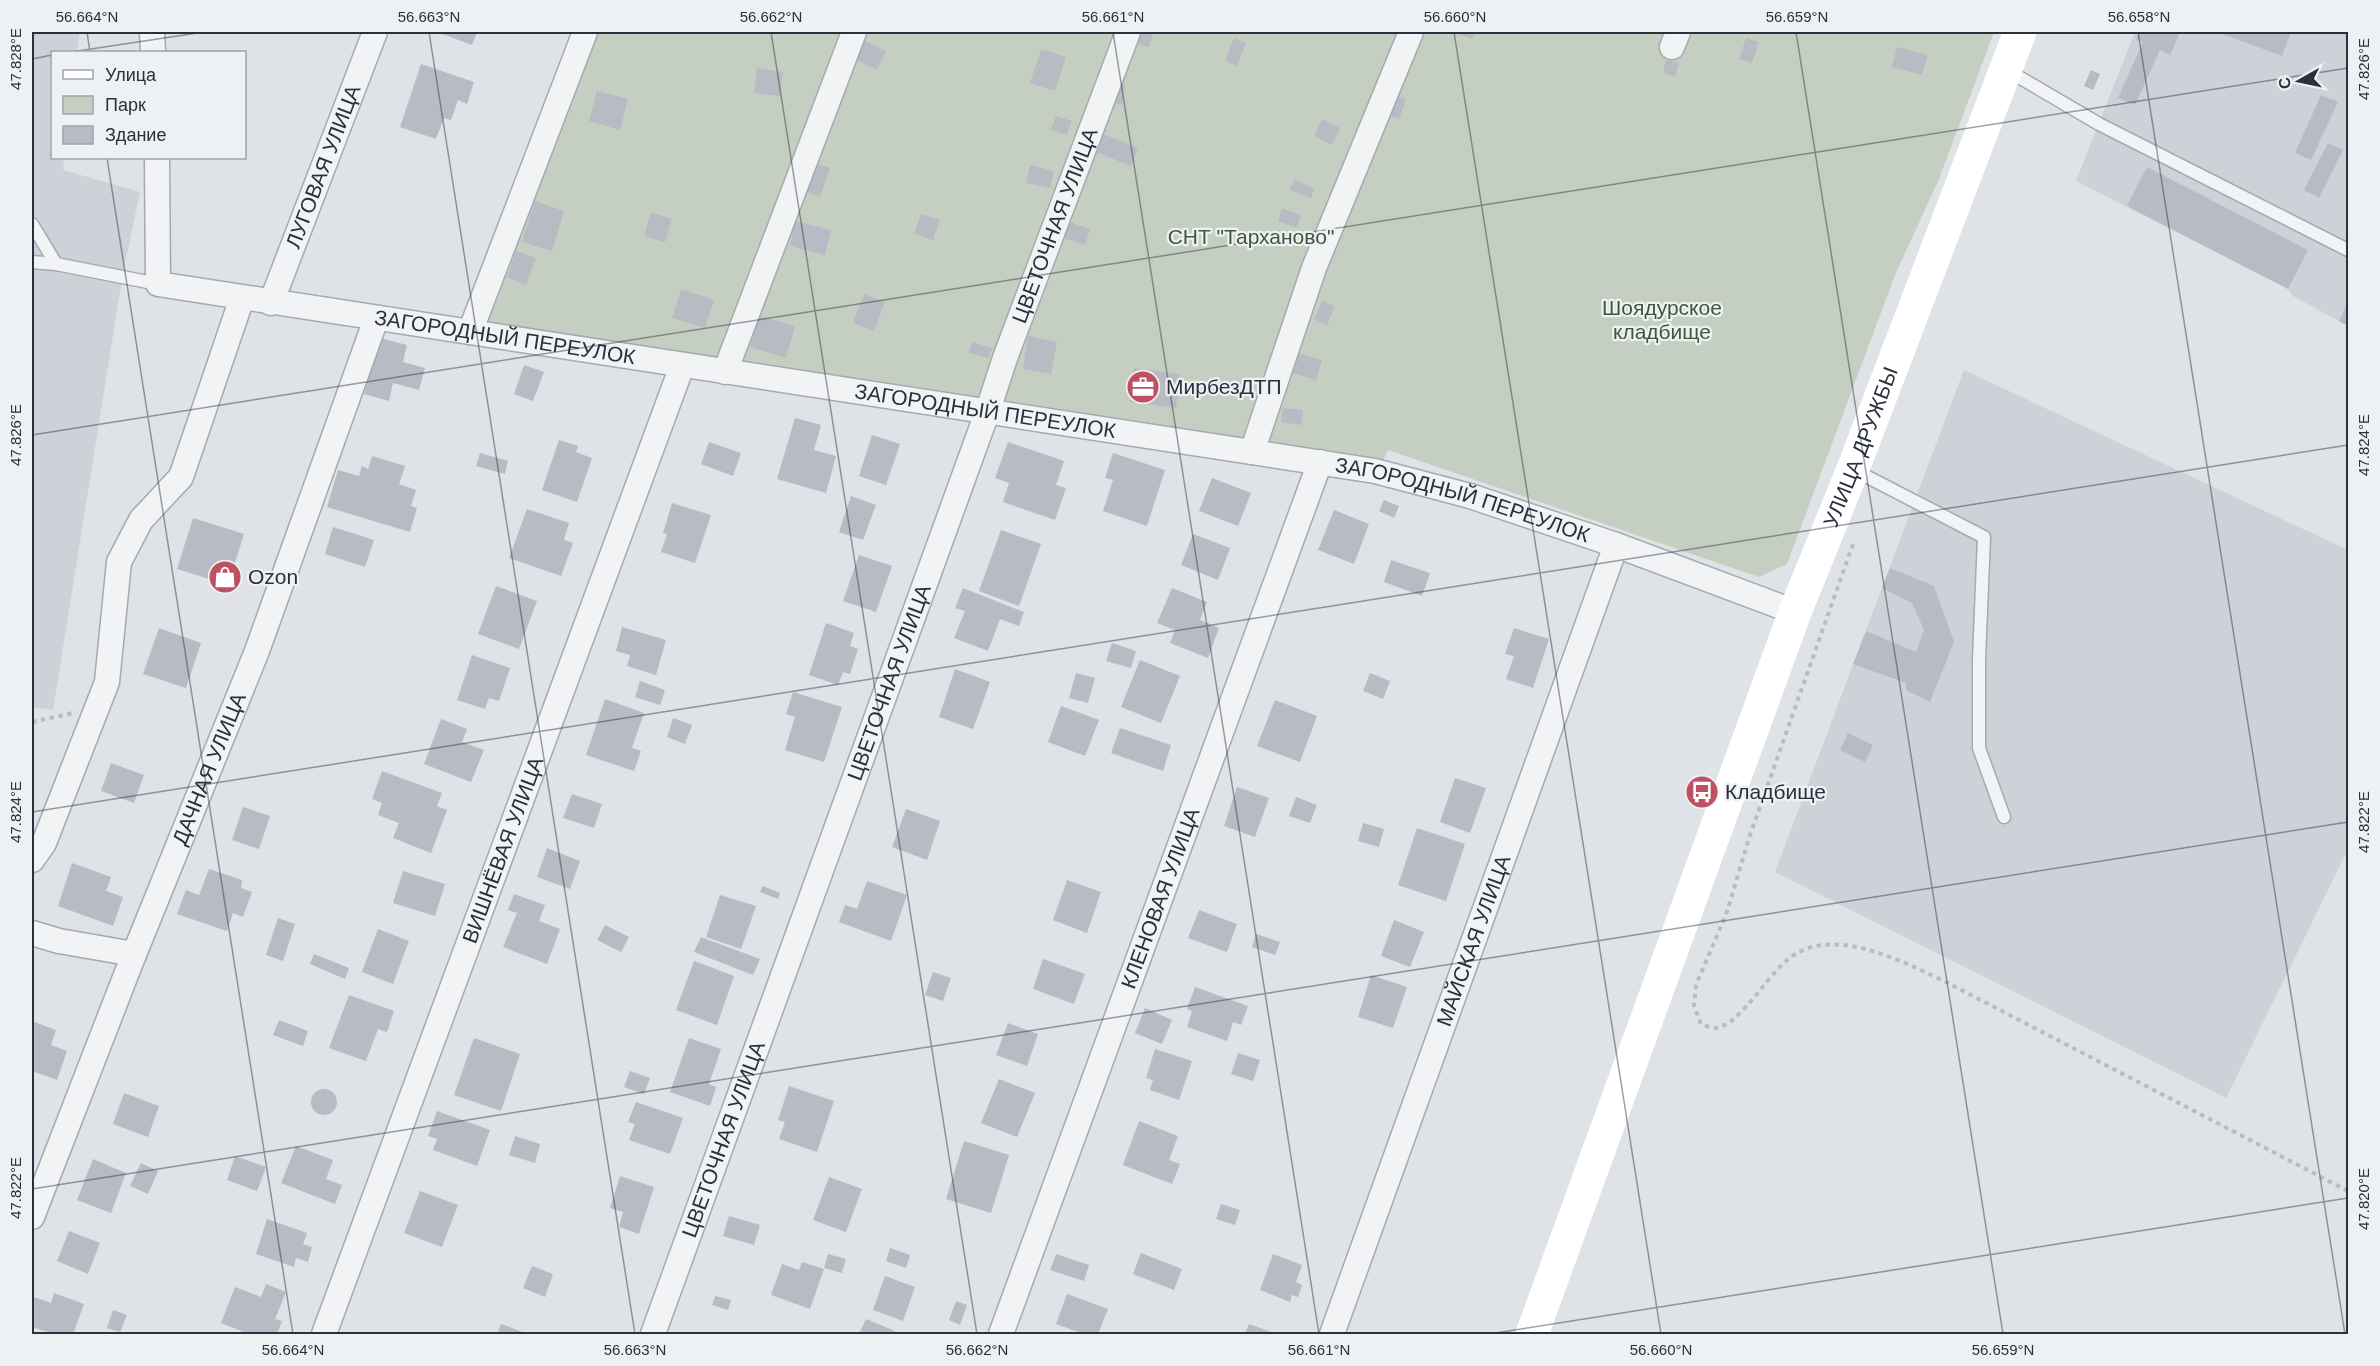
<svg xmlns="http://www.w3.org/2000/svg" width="2380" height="1366" viewBox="0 0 2380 1366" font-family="Arial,sans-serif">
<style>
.built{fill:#cdd1d8}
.green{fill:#c5cfc1}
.building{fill:#b7bbc3}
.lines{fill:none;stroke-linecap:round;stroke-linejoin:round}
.lane-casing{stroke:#a5a9b0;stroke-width:15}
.street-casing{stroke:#a5a9b0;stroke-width:27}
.path{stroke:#b9bcc1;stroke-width:4;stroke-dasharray:4.5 4.5;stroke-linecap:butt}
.lane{stroke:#f1f3f5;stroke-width:12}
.street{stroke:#f1f3f5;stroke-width:24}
.secondary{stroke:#fff;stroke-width:33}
.ticks{fill:none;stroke:#2a303c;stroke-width:1.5;stroke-opacity:0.45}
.labels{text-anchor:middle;stroke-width:4.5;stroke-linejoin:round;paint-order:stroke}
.street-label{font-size:21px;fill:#2a303c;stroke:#eef1f4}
.park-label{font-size:21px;fill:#3e5639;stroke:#eef1f4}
.poi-label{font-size:21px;fill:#2a303c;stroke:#eef1f4;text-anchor:start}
.neatline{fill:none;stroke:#2a303c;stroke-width:2}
.ticks-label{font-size:15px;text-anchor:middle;fill:#2a303c}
</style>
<rect width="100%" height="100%" fill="#dfe2e6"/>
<path class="built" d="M32,32H80L77,52H52V158H64L63,170L140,192L123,273L53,710L32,707Z
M2135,32H2348V326L2293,296L2288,289L2076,181Z
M1964,370L2348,550V849L2226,1098L1775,872Z"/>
<path class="green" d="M597,32H1994L1939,179L1895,275L1787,564L1759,577L1388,450L1381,465L483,331Z"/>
<path class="building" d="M441,32H477L472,45L440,33Z
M1136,32H1154L1149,47L1133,42Z
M1454,32H1475L1472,39Z
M2139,32H2180L2170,55L2160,50L2135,105L2118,98L2143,42L2136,39Z
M2217,32H2291L2282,56Z
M858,38L886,51L877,70L849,56Z
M1234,38L1246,43L1237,66L1225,61Z
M1746,38L1759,42L1752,63L1739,59Z
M1897,47L1928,55L1922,75L1892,67Z
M1041,49L1066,57L1055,91L1030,83Z
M1666,60L1679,63L1675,76L1663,73Z
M421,64L474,82L467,104L458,100L451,120L444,118L436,139L400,127Z
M757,68L783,72L780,96L754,93Z
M2091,70L2100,74L2093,90L2084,86Z
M1116,83L1125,84L1122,105L1113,103Z
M597,91L628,99L620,130L589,121Z
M2321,95L2338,102L2311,160L2295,153Z
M1397,96L1406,99L1399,119L1390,116Z
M1056,116L1072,121L1067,135L1051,130Z
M1322,119L1340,128L1332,145L1314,136Z
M1103,134L1138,148L1131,166L1096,152Z
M2328,143L2343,150L2319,198L2304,190Z
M814,163L830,168L820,197L804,191Z
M1030,165L1054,171L1050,188L1026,183Z
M2147,167L2308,250L2288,289L2127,206Z
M1294,180L1314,188L1311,198L1290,190Z
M535,201L564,211L552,251L522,242Z
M1282,208L1301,215L1297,228L1278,221Z
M651,212L672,219L665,242L644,236Z
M921,214L940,220L933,240L914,234Z
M795,221L831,230L825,255L790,246Z
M1069,222L1090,229L1085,245L1064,238Z
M516,251L536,258L526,285L507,277Z
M681,289L714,300L705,328L672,318Z
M864,294L885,302L874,331L853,323Z
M1322,301L1335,306L1327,325L1314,319Z
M2348,302V326L2339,321Z
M759,316L795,326L786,358L750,347Z
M1028,336L1057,342L1051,374L1023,369Z
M380,338L407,345L403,362L425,368L419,390L393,383L389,401L364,394Z
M972,342L992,348L989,358L969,353Z
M1298,353L1322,360L1316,380L1292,373Z
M524,365L544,372L533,401L514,394Z
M1134,368L1180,374L1176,408L1130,402Z
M1283,408L1303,410L1301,425L1281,422Z
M795,418L821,425L814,450L836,456L826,493L777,479Z
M872,435L900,444L886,485L859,476Z
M559,440L578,446L576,452L592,458L577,502L542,490Z
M709,442L741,453L733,476L701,464Z
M1008,442L1064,461L1056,485L1066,488L1055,520L1003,502L1009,483L995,478Z
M480,453L508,461L505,474L476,466Z
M1113,453L1165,470L1147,526L1103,511L1113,480L1105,478Z
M372,456L405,466L399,484L416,490L411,506L417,508L410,532L327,507L338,470L359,476L362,466L368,469Z
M1212,478L1251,493L1238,526L1199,511Z
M851,496L876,505L863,540L839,532Z
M1384,500L1399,506L1394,518L1379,511Z
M672,503L711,515L695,563L661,552L667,534L663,533Z
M527,509L569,523L564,540L573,543L561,576L509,558Z
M1334,510L1369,524L1354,564L1318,550Z
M193,518L244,534L228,585L177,569Z
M333,527L374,540L365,567L325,554Z
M1001,530L1041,544L1019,606L979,591Z
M1193,534L1230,548L1218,580L1181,565Z
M859,555L892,566L876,612L843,601Z
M1391,560L1430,573L1422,596L1384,582Z
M1890,568L1934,586L1954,642L1930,702L1906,690V683L1853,664L1866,631L1916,652L1924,630L1912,603L1882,588Z
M496,586L537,601L519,649L478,634Z
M963,588L1024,612L1019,626L1000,619L988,651L954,638L965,611L955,608Z
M1172,588L1207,602L1200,620L1219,628L1208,658L1170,643L1175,630L1157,623Z
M826,623L854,633L850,646L858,649L850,674L843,672L838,685L809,675Z
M622,627L666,640L656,675L627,666L630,655L616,651Z
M159,628L201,643L186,688L143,674Z
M1514,628L1549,639L1533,688L1506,679L1514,656L1505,654Z
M1112,643L1136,651L1131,668L1106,661Z
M472,655L510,668L499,701L489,698L485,709L457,700Z
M1140,660L1180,676L1161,723L1121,707Z
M955,669L990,682L973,729L939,717Z
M1076,673L1095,678L1088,703L1069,698Z
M1370,673L1390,681L1383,699L1363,691Z
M640,681L665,690L660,705L635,697Z
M793,692L842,707L824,762L785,750L795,717L786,714Z
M605,699L644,713L632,748L641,751L634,771L586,755Z
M1275,700L1317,716L1300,762L1257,746Z
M1061,706L1099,720L1085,756L1048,742Z
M673,718L692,725L685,744L667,737Z
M441,719L467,729L462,742L484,750L471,782L424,764Z
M1120,728L1171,745L1163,771L1111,753Z
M1848,733L1873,745L1865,762L1840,750Z
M111,763L144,775L134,803L101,791Z
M382,771L442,793L437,806L447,810L431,853L393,838L399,823L378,815L382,803L372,799Z
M1455,778L1486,788L1470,833L1440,822Z
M1237,787L1269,798L1255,837L1224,826Z
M572,794L602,804L594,828L563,818Z
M1296,797L1317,805L1310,823L1289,816Z
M243,807L270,816L259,849L232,840Z
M906,809L940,821L927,860L892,847Z
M1363,823L1384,829L1379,847L1358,841Z
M1417,828L1465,844L1446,901L1398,885Z
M547,848L580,861L570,889L537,877Z
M72,863L111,877L106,891L123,897L113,926L58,906Z
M209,869L242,880L241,888L252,892L243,917L233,913L227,931L177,914L186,890L199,895Z
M403,871L445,884L435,916L393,903Z
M1067,880L1101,892L1087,933L1053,920Z
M867,881L907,895L891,941L839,922L845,905L857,909Z
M763,886L780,893L778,899L760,892Z
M514,894L545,905L539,921L560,929L547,964L503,947L517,913L508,910Z
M720,895L756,906L741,949L706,937Z
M1199,910L1237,924L1227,952L1188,938Z
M278,918L295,924L283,961L266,955Z
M1394,920L1424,932L1410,967L1381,956Z
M605,925L629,937L621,952L597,940Z
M378,929L409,941L393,984L362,972Z
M1256,934L1280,942L1275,955L1252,947Z
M701,937L760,959L753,975L694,952Z
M314,954L349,968L345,979L310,964Z
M1043,959L1085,974L1074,1004L1033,989Z
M694,961L734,976L717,1025L676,1010Z
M933,972L951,978L943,1001L925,995Z
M1371,975L1407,987L1393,1028L1358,1017Z
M1195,987L1248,1006L1241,1025L1233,1022L1227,1041L1187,1027L1192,1011L1187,1009Z
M349,995L394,1011L387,1032L378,1029L366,1061L329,1048Z
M1145,1008L1172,1020L1162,1044L1135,1033Z
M279,1020L308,1031L303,1046L273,1035Z
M32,1021L56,1030L51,1045L67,1051L57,1080L32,1071Z
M1008,1023L1038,1034L1027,1066L996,1055Z
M474,1038L520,1054L501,1111L454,1095Z
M689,1038L721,1049L709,1084L716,1087L710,1106L670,1092Z
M1155,1049L1192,1061L1179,1100L1150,1090L1153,1080L1146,1078Z
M1238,1053L1260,1060L1253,1081L1231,1074Z
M630,1071L650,1078L644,1094L624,1087Z
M999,1079L1035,1093L1017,1137L981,1123Z
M789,1086L834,1101L817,1152L779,1139L785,1122L778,1120Z
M311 1102a13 13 0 1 1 26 0a13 13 0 1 1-26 0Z
M124,1093L159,1106L148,1137L113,1124Z
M636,1102L683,1118L670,1154L629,1140L635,1124L628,1122Z
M437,1111L490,1130L477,1166L433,1150L437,1139L428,1136Z
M1139,1121L1178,1136L1169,1160L1180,1164L1172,1184L1123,1165Z
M515,1136L540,1144L535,1163L509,1155Z
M964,1141L1009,1155L991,1213L946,1199Z
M296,1146L333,1160L326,1179L342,1185L335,1204L281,1183Z
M235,1156L266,1167L257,1191L227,1180Z
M93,1159L126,1173L111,1213L77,1200Z
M141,1163L158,1171L148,1194L130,1186Z
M620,1176L654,1187L639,1234L619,1227L623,1212L610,1208Z
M829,1177L862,1189L846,1232L813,1220Z
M420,1191L458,1205L442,1247L404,1233Z
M1221,1204L1240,1210L1235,1225L1216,1219Z
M729,1216L760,1225L754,1245L723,1236Z
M267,1219L307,1233L303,1244L312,1247L308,1262L296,1258L294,1267L256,1254Z
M69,1231L100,1243L88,1274L57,1261Z
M890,1248L910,1255L906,1268L886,1261Z
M1141,1253L1182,1269L1174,1290L1133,1274Z
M828,1254L846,1259L842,1273L824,1268Z
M1056,1254L1089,1265L1084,1281L1050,1270Z
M1273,1254L1302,1265L1296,1282L1302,1285L1298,1297L1292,1295L1290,1302L1260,1290Z
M802,1262L824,1269L810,1309L771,1295L782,1264L799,1270Z
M532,1266L553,1274L545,1297L523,1288Z
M885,1276L915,1287L903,1321L873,1310Z
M266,1284L286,1292L275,1319L282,1321L277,1334H249L221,1323L235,1287L261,1297Z
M54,1293L84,1304L73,1334H54L32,1327V1306L34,1297L51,1303Z
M1067,1294L1108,1309L1098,1334H1084L1056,1324Z
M715,1296L731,1300L728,1310L712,1305Z
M956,1301L967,1305L960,1325L949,1320Z
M113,1310L127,1315L120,1332L107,1328Z
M866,1319L895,1331L894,1334H859Z
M501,1324L528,1334H497Z
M1249,1324L1277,1334H1245Z"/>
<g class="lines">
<defs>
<path id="lane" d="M2007,70L2099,124L2348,250
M32,224L56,264L158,284
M32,262L56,264
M1854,470L1984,537L1979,659V748L2004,817"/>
<g id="street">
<path d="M152,32L153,52"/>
<path d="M1672,47L1678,32"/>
<path id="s1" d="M157,158L158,284L1375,471L1470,496L1616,545L1795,612"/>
<path id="s2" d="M271,303L375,32"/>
<path d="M470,332L585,32"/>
<path d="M725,372L854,32"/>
<path d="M1252,452L1314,268L1411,32"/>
<path d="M32,860L44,843L107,682L119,562L141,520L181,477L242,298"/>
<path d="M32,933L59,941L134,954"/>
<path id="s3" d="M32,1217L131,962L257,651L376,319"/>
<path id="s4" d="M324,1334L682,366"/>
<path id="s5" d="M653,1334L988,410L1005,358L1128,32"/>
<path id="s6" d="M1001,1334L1320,462"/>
<path id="s7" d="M1332,1334L1616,545"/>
</g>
</defs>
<use href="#lane" class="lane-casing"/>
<use href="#street" class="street-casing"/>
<path class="path" d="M1853,544L1749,838L1727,912L1696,985L1694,1006L1701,1024C1705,1025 1710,1028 1714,1028C1742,1027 1770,966 1799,952C1843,929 1908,964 1948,983L2348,1191
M32,722L73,713"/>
<use href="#lane" class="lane"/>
<use href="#street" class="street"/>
<path class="secondary" id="s8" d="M1532,1334L1795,612L1853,469L2020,32"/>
</g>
<path class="ticks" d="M87,32L90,52M429,32L635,1334M771,32L977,1334M1113,32L1319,1334M1454,32L1661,1334M1796,32L2003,1334M2138,32L2345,1334M71,52L204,32M32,59L52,55M107,158L293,1334M32,435L2348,68M32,812L2348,445M32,1189L2348,822M1489,1334L2348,1198"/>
<defs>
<symbol id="office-disc" viewBox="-11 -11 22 22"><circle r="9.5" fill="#be5161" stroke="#eef1f4"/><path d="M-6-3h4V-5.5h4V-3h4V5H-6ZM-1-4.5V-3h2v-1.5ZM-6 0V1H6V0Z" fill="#fff"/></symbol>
<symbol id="shop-disc" viewBox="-11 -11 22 22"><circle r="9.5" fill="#be5161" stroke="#eef1f4"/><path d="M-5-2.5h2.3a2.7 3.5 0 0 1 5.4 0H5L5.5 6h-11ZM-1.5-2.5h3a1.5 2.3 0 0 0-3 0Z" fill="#fff"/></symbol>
<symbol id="bus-disc" viewBox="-11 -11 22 22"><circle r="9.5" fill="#be5161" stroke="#eef1f4"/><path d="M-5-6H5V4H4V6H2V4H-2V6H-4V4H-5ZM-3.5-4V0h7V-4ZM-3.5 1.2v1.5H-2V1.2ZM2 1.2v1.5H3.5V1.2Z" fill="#fff"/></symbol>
</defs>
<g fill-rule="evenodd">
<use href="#office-disc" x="1124" y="368" width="38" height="38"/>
<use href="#shop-disc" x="206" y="558" width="38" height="38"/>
<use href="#bus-disc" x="1683" y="773" width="38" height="38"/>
</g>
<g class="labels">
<g class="street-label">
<text dy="7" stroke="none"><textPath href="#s2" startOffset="146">ЛУГОВАЯ УЛИЦА</textPath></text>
<text dy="7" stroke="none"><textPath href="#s5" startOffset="1179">ЦВЕТОЧНАЯ УЛИЦА</textPath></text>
<text dy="7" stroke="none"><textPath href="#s1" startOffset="477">ЗАГОРОДНЫЙ ПЕРЕУЛОК</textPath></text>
<text dy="7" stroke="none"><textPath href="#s1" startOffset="963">ЗАГОРОДНЫЙ ПЕРЕУЛОК</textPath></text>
<text dy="7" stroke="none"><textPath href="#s8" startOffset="946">УЛИЦА ДРУЖБЫ</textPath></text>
<text dy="7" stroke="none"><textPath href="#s1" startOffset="1449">ЗАГОРОДНЫЙ ПЕРЕУЛОК</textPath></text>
<text dy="7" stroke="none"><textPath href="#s5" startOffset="693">ЦВЕТОЧНАЯ УЛИЦА</textPath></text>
<text dy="7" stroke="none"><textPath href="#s3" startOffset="482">ДАЧНАЯ УЛИЦА</textPath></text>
<text dy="7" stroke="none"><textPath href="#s4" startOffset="516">ВИШНЁВАЯ УЛИЦА</textPath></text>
<text dy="7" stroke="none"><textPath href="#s6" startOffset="464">КЛЕНОВАЯ УЛИЦА</textPath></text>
<text dy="7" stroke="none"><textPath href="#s7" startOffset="418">МАЙСКАЯ УЛИЦА</textPath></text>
<text dy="7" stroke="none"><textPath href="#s5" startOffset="207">ЦВЕТОЧНАЯ УЛИЦА</textPath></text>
</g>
<g class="park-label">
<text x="1251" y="244">СНТ "Тарханово"</text>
<text x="1662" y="315">Шоядурское<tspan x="1662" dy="24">кладбище</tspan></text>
</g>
<g class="poi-label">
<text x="1166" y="394">МирбезДТП</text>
<text x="248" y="584">Ozon</text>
<text x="1725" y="799">Кладбище</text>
</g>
</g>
<rect width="2380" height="1366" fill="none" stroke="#eef1f4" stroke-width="66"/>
<rect x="51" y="51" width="195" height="108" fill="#eef1f4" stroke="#a0a4aa" stroke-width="1.5"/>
<rect x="63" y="70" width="30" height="9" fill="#ffffff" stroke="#a0a4aa" stroke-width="1.5"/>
<text x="105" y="81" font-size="18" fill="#2a303c">Улица</text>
<rect x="63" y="96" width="30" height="18" fill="#c5cfc1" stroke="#a0a4aa" stroke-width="1.5"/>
<text x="105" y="111" font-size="18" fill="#2a303c">Парк</text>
<rect x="63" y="126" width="30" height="18" fill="#b7bbc3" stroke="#a0a4aa" stroke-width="1.5"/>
<text x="105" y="141" font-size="18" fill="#2a303c">Здание</text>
<g transform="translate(2299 81) rotate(261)" stroke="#eef1f4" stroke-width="4.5" paint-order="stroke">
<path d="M0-4.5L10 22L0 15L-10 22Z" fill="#2a303c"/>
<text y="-9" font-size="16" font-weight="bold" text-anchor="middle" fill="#2a303c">С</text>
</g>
<rect x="33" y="33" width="2314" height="1300" class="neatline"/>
<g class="ticks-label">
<text x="87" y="22">56.664°N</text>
<text x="429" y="22">56.663°N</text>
<text x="771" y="22">56.662°N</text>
<text x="1113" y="22">56.661°N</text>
<text x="1455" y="22">56.660°N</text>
<text x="1797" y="22">56.659°N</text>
<text x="2139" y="22">56.658°N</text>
<text transform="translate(16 59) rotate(-90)" y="5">47.828°E</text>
<text transform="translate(2364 69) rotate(-90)" y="5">47.826°E</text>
<text transform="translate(16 435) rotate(-90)" y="5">47.826°E</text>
<text transform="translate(2364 445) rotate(-90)" y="5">47.824°E</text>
<text transform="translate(16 812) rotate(-90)" y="5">47.824°E</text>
<text transform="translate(2364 822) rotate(-90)" y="5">47.822°E</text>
<text transform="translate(16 1188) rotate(-90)" y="5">47.822°E</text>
<text transform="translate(2364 1199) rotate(-90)" y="5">47.820°E</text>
<text x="293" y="1355">56.664°N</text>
<text x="635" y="1355">56.663°N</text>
<text x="977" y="1355">56.662°N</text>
<text x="1319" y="1355">56.661°N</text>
<text x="1661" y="1355">56.660°N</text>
<text x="2003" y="1355">56.659°N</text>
</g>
</svg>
